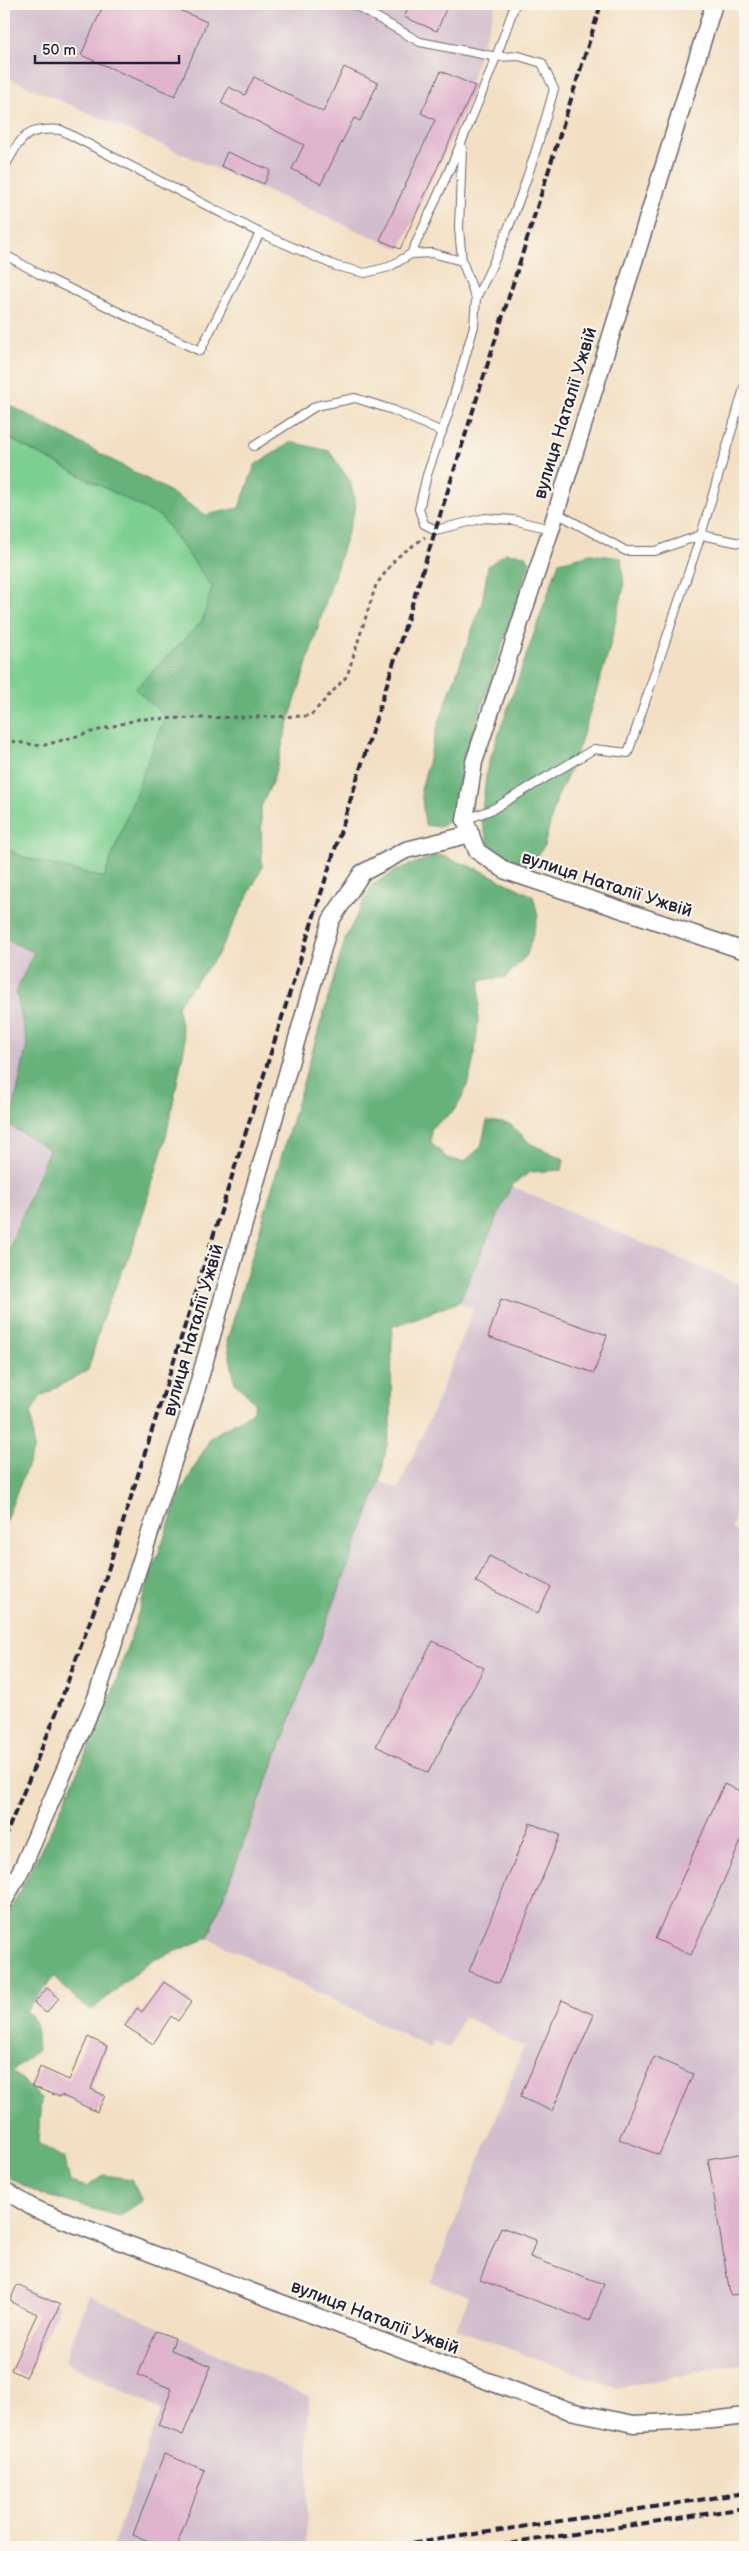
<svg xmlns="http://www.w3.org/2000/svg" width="749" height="2551" viewBox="0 0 749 2551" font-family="'Balsamiq Sans',sans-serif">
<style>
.industrial{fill:#d1bdcc}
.green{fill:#7dcf90;stroke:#507866}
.forest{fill:#66b27a;stroke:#446a5a}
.building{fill:#e0b4cc}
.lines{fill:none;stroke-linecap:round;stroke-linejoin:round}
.lane-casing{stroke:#6b646b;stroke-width:10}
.street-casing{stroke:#6b646b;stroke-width:19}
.path{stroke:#6b646b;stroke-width:3;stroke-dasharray:4 4;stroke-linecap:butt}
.lane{stroke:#fff;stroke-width:8}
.street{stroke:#fff;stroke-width:16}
.rail{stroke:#22223b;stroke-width:4;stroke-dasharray:8 4;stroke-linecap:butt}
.labels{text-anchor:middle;stroke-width:4.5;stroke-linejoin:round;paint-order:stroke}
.street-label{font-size:18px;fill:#22223b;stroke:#fbf7ec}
</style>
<rect width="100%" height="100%" fill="#fbf7ec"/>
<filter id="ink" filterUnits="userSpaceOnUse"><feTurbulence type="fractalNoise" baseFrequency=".02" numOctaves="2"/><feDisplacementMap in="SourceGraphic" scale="10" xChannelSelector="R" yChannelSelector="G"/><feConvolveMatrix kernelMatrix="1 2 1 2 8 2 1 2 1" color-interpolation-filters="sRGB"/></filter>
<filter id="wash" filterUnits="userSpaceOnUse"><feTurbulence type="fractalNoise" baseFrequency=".0096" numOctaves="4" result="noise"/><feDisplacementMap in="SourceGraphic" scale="20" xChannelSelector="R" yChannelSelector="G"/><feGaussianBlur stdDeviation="1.12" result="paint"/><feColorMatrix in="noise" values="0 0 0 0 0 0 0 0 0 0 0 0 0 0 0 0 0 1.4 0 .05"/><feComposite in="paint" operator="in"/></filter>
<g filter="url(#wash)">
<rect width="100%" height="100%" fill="#f3e0c4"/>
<path class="industrial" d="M4,4H496L469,84L475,86L400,249L9,78L4,89Z
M4,864L146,919L4,1257Z
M511,1186L745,1287V1489L731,1529L745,1536V2363L617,2388L456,2329L469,2296L431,2282L524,2047L463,2016L449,2048L434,2041L430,2048L208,1938L380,1481L398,1489L436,1404L474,1308L459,1302Z
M89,2295L309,2397L306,2547H112L161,2410L65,2362Z"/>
<path class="green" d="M4,436L161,517L213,587L203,621L136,689L165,716L104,878L23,857L4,847Z"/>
<path class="forest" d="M4,402L162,487L206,515L239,508L255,465L291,442L329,451L350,481L356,506L291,714L273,780L261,807L262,868L217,956L177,1006L185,1044L166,1137L134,1244L105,1311L88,1370L40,1397L31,1413L34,1449L4,1525V1260L49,1149L10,1126L27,1044L16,991L34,952L4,939V847L23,857L104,878L165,716L135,689L202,621L212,587L161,517L4,436Z
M506,553L525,555L530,562L464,760L452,819L440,827L425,825L421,790L437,728L482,603L488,566Z
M591,554L621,558L624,586L608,654L575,760L557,798L544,846L530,867L510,862L489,845L481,819L487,768L559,562Z
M439,855L480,870L533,896L538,916L527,955L506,977L480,980C478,1017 478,1073 458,1105C453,1114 439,1121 431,1128V1143L447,1158L464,1162L481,1147L487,1121L510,1124L531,1144L564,1159L562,1170L530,1172L511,1186L459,1302L392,1327L391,1423L380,1481L208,1938L149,1962L92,2010L75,1998L54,1977L26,2010L36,2022L38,2050L12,2071L41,2098L38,2143L65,2159L70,2182L87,2187L104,2175L131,2179L142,2201L119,2216L40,2194L4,2175V1922L55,1822L111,1697L150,1577L180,1494L211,1437L252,1412L255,1403L235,1383L227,1341L346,937L372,885L401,868Z"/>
<g id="blocks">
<path class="building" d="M104,4H166L207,22L175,96L81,55Z
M410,4H448L437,31L404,17Z
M344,67L378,83L360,121L354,118L321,184L292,169L304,145L221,103L229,87L245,95L254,77L323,112Z
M441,71L475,86L400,249L380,240L435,120L421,113Z
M227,152L270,170L264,184L221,166Z
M501,1299L607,1335L594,1373L488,1337Z
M489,1556L551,1587L538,1613L476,1582Z
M433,1641L484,1668L428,1773L376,1746Z
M724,1784L745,1793V1832L691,1955L655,1939Z
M530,1823L560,1835L499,1983L469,1971Z
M164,1982L192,2001L178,2021L171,2016L153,2044L125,2026L137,2008L142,2012Z
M47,1988L59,1998L46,2013L34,2003Z
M562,2000L594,2015L552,2111L520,2097Z
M88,2037L107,2046L91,2089L105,2096L97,2112L61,2095L60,2097L32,2086L40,2067L69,2080Z
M654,2057L693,2074L659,2155L619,2139Z
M745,2153V2293L730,2295L708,2159Z
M501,2227L536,2240L530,2257L604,2284L590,2321L480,2280Z
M17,2285L60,2305L26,2377L11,2370L37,2314L10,2301Z
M156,2331L175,2338L171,2350L211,2366L183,2435L158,2425L172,2389L138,2375Z
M164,2454L205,2470L176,2547H165L133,2535Z"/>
</g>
</g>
<g filter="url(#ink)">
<use href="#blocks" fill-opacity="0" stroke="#6b646b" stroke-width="1"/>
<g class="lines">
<defs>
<path id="lane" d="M353,4L420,42L497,57L519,56L542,63L554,89C534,161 511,232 476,298
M4,168C21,138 24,127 61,130L260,233L336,266L365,273L389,267L411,254L432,253L462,261L476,298L474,326L453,399L427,475L419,509L424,524L436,530L485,518L513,520L551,529
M4,254L39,274L200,351L260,233
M411,254C449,172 486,90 515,4
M462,261L459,228L462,148
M254,446L316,406L355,398L393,410L442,432
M555,512L626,551H655L701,535L745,544
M465,820L493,809L594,749L628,753L701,535L745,385"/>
<path id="street" d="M714,4L551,529L474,762L465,820L477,851L506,871L745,951
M4,1901L23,1866L96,1698L195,1395L331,920L362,873L406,850L471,834
M4,2190L35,2209L452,2368L570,2411L634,2424L713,2420L745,2416"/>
</defs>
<use href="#lane" class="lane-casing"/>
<use href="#street" class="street-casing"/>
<path class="path" d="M4,740L41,746L139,719L310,716L347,676L376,585L396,558L425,537"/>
<use href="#lane" class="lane"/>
<use href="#street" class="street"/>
<path class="rail" d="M4,1839L54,1719L103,1586L601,4
M389,2547L745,2493
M487,2547L745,2508"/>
</g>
</g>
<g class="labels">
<g class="street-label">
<text transform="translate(565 413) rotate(-73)" y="6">вулиця Наталії Ужвій</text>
<text transform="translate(607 884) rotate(18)" y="6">вулиця Наталії Ужвій</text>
<text transform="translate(193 1330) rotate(-74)" y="6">вулиця Наталії Ужвій</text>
<text transform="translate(375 2317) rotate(21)" y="6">вулиця Наталії Ужвій</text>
</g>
</g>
<rect width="749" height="2551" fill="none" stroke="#fbf7ec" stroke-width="20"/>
<path d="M35 55v8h144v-8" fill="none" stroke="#22223b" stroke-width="2.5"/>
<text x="42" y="55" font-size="15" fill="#22223b" stroke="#fbf7ec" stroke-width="4" paint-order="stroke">50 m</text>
</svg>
